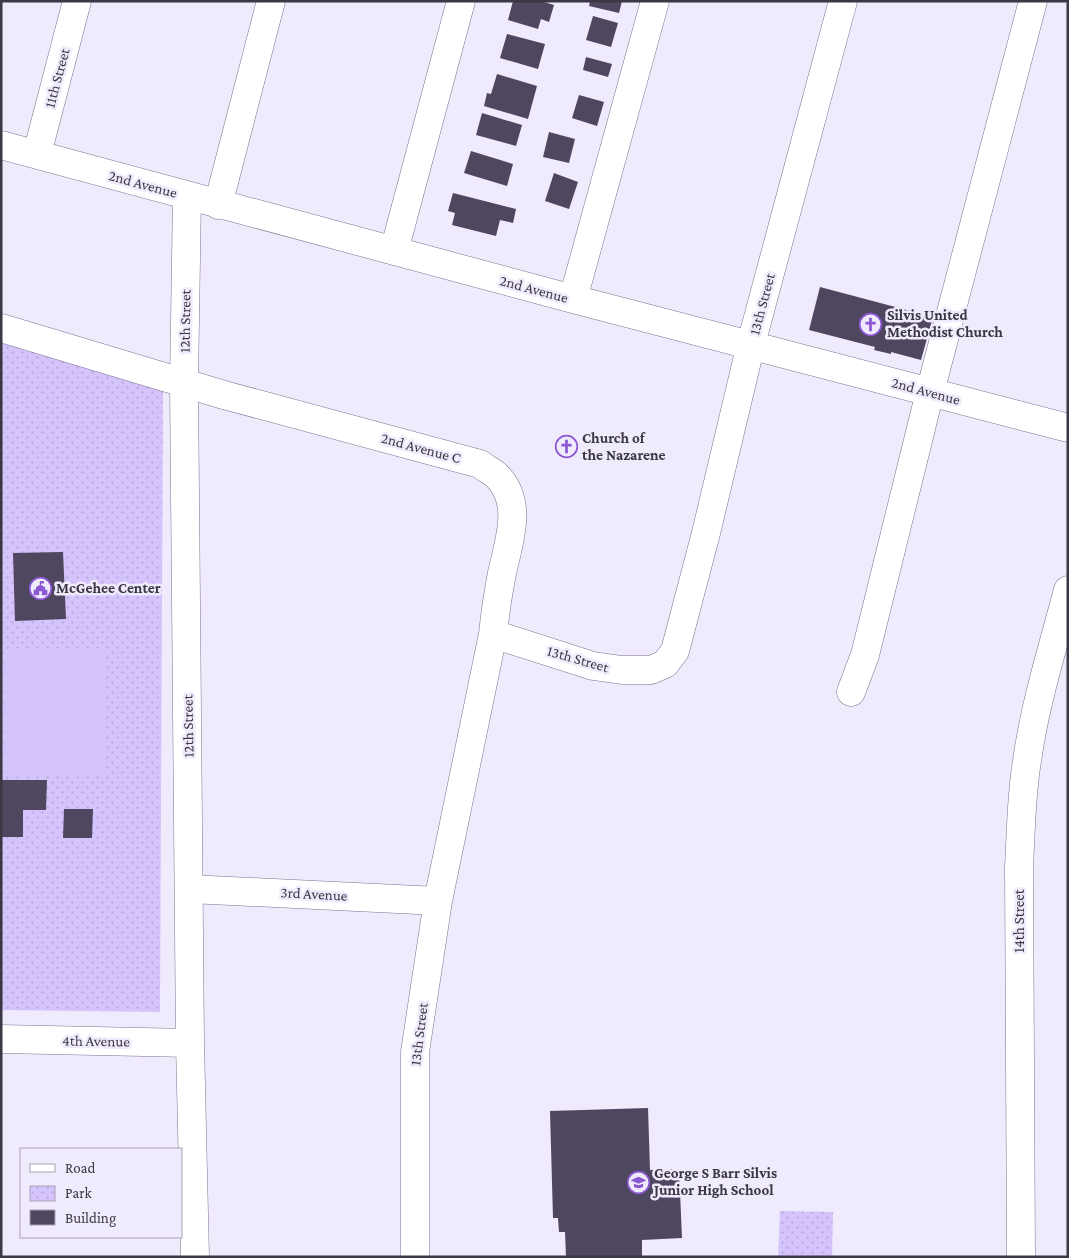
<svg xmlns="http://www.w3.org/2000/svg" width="1069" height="1258" viewBox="0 0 1069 1258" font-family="'Crimson Pro',serif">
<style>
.park{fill:url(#park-dots)}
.pitch{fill:#d5c3fc}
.building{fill:#4f4660}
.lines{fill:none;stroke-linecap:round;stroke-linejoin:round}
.minor-casing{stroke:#7c738f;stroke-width:29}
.minor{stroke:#fff;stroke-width:28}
.labels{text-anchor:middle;stroke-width:5;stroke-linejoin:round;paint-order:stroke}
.street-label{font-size:15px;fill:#3b3744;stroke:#f0eafd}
.poi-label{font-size:15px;font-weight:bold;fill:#3b3744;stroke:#f0eafd;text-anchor:start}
</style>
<defs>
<pattern id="park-dots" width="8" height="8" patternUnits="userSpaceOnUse" patternTransform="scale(1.25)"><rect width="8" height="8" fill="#d5c3fc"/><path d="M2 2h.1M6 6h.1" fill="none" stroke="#b8a8d9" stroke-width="1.8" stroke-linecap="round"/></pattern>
</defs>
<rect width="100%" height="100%" fill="#f0eafd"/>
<path class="park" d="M1,340L163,388L160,1012L1,1010Z
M780,1211L833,1212L832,1257H778Z"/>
<path class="pitch" d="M5,649H104V774H5Z"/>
<path class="building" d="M513,1H541L554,5L549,22L541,19L538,29L508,20Z
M590,1H622L619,13L589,6Z
M593,16L618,23L611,47L586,40Z
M507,34L545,44L538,69L500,58Z
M586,57L612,64L608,77L583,70Z
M497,74L537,86L528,119L484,106L487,93L491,94Z
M579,95L604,102L597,126L572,118Z
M482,113L522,125L516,146L476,135Z
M549,132L575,139L569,163L543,157Z
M471,151L513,164L507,186L464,173Z
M554,173L578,182L569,209L545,201Z
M453,193L516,209L513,223L500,220L496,236L452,225L455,213L448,211Z
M820,287L933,317L921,360L891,352V354L874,350L875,347L809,330Z
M63,552L66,619L15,621L13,553Z
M1,780H47L46,810H23V837H1Z
M64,809H93L92,838H63Z
M648,1108L650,1170L679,1169L682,1238L642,1240V1257H566L565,1232H559L558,1218H553L550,1111Z"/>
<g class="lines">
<defs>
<path id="minor" d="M1,145L573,299L1068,428
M37,154L77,1
M187,196L184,383L190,1043L195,1257
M218,205L271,1
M394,251L461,1
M573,299L655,1
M1,328L224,395L480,464C485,468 491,471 496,475C524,502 509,541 502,573C498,594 495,613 493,634L438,901L415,1052V1257
M493,634L593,666L622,670H651L665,664L675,651L706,533L751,344L843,1
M851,692L865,655L930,392L1033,1
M190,889L438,901
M1,1039L190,1043
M1021,1257L1019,868C1021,832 1021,796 1027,761C1035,703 1053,647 1068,590"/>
</defs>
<use href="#minor" class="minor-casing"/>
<use href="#minor" class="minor"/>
</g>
<defs>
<symbol id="church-ring" viewBox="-11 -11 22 22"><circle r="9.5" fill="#f0eafd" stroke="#8a58d1" stroke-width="1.5"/><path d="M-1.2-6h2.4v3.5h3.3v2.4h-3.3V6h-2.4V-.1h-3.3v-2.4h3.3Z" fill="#8a58d1"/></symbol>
<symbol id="civic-ring" viewBox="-11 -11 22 22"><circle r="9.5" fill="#f0eafd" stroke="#8a58d1" stroke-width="1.5"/><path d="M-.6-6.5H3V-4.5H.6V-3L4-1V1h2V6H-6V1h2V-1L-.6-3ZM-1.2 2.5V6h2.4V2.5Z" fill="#8a58d1"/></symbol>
<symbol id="school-ring" viewBox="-11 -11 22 22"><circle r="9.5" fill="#f0eafd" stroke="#8a58d1" stroke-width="1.5"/><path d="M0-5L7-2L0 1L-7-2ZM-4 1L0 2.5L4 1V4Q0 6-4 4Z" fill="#8a58d1"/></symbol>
</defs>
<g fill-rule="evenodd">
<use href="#church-ring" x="858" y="312" width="25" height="25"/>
<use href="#church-ring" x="554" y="434" width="25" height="25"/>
<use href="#civic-ring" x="28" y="576" width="25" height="25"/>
<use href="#school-ring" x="626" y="1170" width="25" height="25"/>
</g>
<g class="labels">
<g class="street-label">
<text transform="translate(57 78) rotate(-75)" y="5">11th Street</text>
<text transform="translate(143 184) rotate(15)" y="5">2nd Avenue</text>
<text transform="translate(534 289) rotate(15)" y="5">2nd Avenue</text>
<text transform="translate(762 304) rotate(-75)" y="5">13th Street</text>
<text transform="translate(185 321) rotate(-89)" y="5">12th Street</text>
<text transform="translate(926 391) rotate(15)" y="5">2nd Avenue</text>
<text transform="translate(421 448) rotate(15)" y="5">2nd Avenue C</text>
<text transform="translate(578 659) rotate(16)" y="5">13th Street</text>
<text transform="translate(188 726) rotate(-91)" y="5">12th Street</text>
<text transform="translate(314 894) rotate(3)" y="5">3rd Avenue</text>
<text transform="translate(1019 921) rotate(-90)" y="5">14th Street</text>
<text transform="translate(419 1034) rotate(-83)" y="5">13th Street</text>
<text transform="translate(96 1041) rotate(1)" y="5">4th Avenue</text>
</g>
<g class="poi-label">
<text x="887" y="320">Silvis United<tspan x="887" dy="17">Methodist Church</tspan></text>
<text x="582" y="443">Church of<tspan x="582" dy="17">the Nazarene</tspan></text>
<text x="56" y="593">McGehee Center</text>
<text x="654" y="1178">George S Barr Silvis<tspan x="654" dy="17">Junior High School</tspan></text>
</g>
</g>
<rect width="1069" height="1258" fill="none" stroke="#3b3744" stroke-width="5"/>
<rect x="20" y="1148" width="162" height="90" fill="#f0eafd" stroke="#a8a2b3"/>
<rect x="30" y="1164" width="25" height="8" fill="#ffffff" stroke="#a8a2b3"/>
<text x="65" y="1173" font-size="15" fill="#3b3744">Road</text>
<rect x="30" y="1186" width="25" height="15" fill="url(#park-dots)" stroke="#a8a2b3"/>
<text x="65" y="1198" font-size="15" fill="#3b3744">Park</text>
<rect x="30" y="1210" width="25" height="15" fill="#4f4660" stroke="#a8a2b3"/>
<text x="65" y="1223" font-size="15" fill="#3b3744">Building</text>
</svg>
